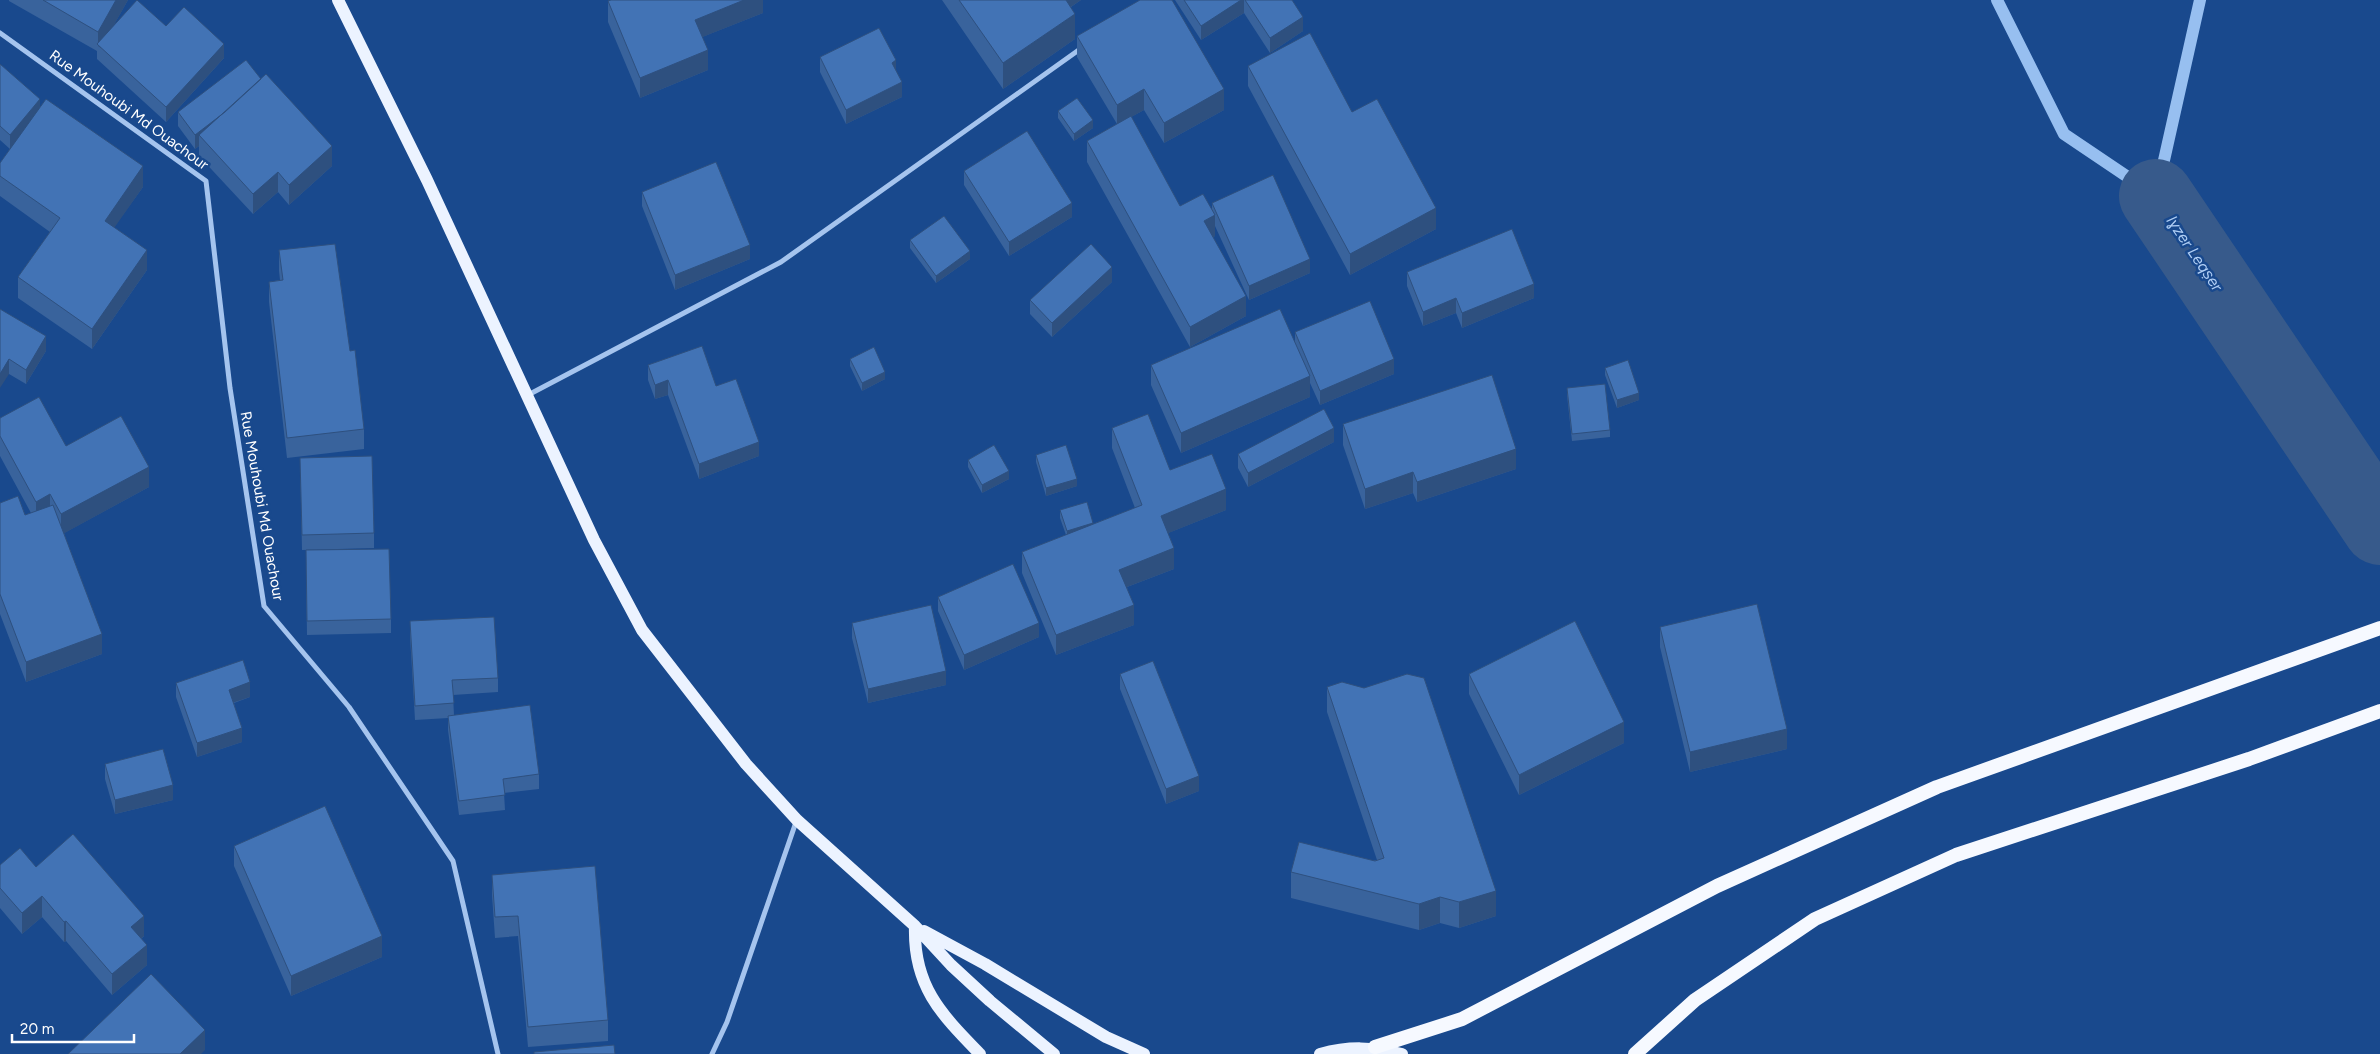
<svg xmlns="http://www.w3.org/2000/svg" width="2380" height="1054" viewBox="0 0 2380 1054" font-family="Figtree,sans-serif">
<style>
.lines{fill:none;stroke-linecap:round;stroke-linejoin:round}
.stream{stroke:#97bff0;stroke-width:12}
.river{stroke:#375a8b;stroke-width:74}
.minor{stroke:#a5c4ee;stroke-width:5}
.primary{stroke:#ecf3ff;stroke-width:12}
.trunk{stroke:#f6f9ff;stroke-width:14}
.wall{fill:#39639c}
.shaded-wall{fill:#2e507f}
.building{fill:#4273b5;stroke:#2e507f}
.labels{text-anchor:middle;stroke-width:5;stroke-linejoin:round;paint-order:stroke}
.street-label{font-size:15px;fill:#fff;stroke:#19498d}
.water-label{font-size:16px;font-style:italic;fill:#b1cff5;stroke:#19498d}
</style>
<rect width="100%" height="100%" fill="#19498d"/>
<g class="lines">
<path class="stream" d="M1997,0L2064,134L2156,196L2200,0"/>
<path class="river" d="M2156,196L2380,528"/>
<path class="minor" d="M0,33L206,181L230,388L264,606L349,707L453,861L498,1054
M528,395L781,262L1083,47
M712,1054L727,1022L796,822"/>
<path class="primary" d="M338,0L427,180L594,540L642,630L746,764L797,820L915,926L951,965L990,1001L1054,1054
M915,926C913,986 941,1014 980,1054
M924,931L985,964L1106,1037L1144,1054
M1320,1054C1349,1046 1372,1047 1402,1054"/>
<path class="trunk" d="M1375,1047L1462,1019L1717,886L1937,787L2380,628
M1635,1054L1695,1000L1815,919L1956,855L2249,759L2380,711"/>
</g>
<path class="wall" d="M9,0H128L112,28L166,26L224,58L166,122L97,59V51L9,1Z
M763,0V13L702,37L708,70L640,98L608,22V1Z
M942,0H1081L1071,7L1075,39L1003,89Z
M1175,0H1292L1303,31L1270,53L1244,13L1201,40Z
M1077,36L1224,110L1164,143L1144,110L1131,117L1180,206L1212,209V203L1310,273L1249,300L1215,226V236L1213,237L1246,316L1190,347L1087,162V141L1117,124L1077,57Z
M820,57L896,70L902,97L846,124L820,72Z
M0,64L40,106L143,187L114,227L147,270L92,349L18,298V277L50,232L0,196V163L13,145L10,149L0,140Z
M1248,66L1352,112L1436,229L1350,275L1248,86Z
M1058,111L1093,128L1074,141L1058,118Z
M178,112L332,166L289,205L278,192L253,214L199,156V146L195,149L178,126Z
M964,171L1072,217L1009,256L964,185Z
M642,192L750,259L675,290L642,206Z
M910,240L970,259L936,283L910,248Z
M279,250L350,351L364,429V449L287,458L269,302V282L280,280L279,271Z
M1407,272L1534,298L1462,328L1456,313L1423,326L1407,286Z
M1112,282L1052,337L1030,314V300Z
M0,309L46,351L26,384L9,374Z
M1295,332L1394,374L1320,405L1310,383V397L1181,453L1151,385V365L1295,342Z
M850,359L885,379L862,391L850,366Z
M648,365L716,386L759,456L699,479L668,395L655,399L648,380Z
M1605,368L1639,400L1617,408L1605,375Z
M1567,388L1610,430V437L1572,441L1567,395Z
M0,418L66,446L149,487L64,533L102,654L26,682L0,614V503L25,515L31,513L0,456Z
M1343,424L1516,469L1417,502L1413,493L1365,509L1343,445Z
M1112,428L1226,510L1168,533L1174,569L1127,587L1134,625L1056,655L1022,573V552L1066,535L1060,518V510L1093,524L1135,508L1112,448Z
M1334,442L1248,487L1238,468V454Z
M1036,455L1077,486L1046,496L1036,462Z
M300,458L374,533V548L302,550Z
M968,460L1009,479L982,493L968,467Z
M306,565L391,619V633L307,635Z
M938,597L1039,637L964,670L938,611Z
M410,621L498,678V692L453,695L454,715L539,774V789L504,793L505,810L459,815L448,730V718L415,720L410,636Z
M852,623L946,685L868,703L852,638Z
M1660,627L1787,749L1690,772L1660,647Z
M1120,674L1199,791L1166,804L1120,689Z
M1469,674L1624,743L1519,795L1469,694Z
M176,683L250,697L234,703L242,742L197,757L176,697Z
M1327,687L1496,916L1459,928L1440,923L1419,930L1291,898V872L1377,860L1327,712Z
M105,764L173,800L115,814L105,779Z
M234,846L382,957L291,996L234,866Z
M0,865L36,867L144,936L141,939L147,965L112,995L66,941L64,942L42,917L22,934L0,908Z
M492,875L608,1020V1041L528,1047L518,936L495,938L492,895Z"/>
<path class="shaded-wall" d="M116,0H128L101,48L98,46V32Z
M744,0H763V13L695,40V20Z
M1059,0H1081L1059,15Z
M1241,0H1244V13L1201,40V26Z
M1075,14V39L1003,89V63Z
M1303,17V31L1270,53V38Z
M224,44V58L166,122V107Z
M708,50V70L640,98V78Z
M896,60V74L892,63Z
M264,82L199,135V146L195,149V135Z
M902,82V97L846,124V110Z
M1144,89V110L1117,125V105Z
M1224,89V110L1164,143V123Z
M40,99V113L10,149V135Z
M1093,120V128L1074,141V134Z
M332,146V166L289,205V185Z
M143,166V187L105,241V221Z
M278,172V192L253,214V194Z
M1072,203V217L1009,256V242Z
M1436,208V229L1350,275V254Z
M1215,215V236L1204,242V221Z
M750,245V259L675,290V275Z
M147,250V270L92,349V329Z
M970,251V259L936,283V276Z
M1310,259V273L1249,300V286Z
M1112,267V282L1052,337V323Z
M1534,284V298L1462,328V313Z
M1246,296V316L1190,347V327Z
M1456,298V313L1423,326V312Z
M46,336V351L26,384V370Z
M9,359V374L0,388V374Z
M1394,359V374L1320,405V391Z
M885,372V379L862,391V383Z
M1310,376V397L1181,453V433Z
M668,380V395L655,399V385Z
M1639,393V400L1617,408V400Z
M1334,428V442L1248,487V473Z
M759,442V456L699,479V464Z
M1516,449V469L1417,502V482Z
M149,467V487L61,535V514Z
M1009,471V479L982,493V485Z
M1413,472V493L1365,509V489Z
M1077,479V486L1046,496V488Z
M1226,489V510L1161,536V516Z
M50,494V514L36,522V502Z
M1093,523V530L1067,538V531Z
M1174,548V569L1119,590V570Z
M1134,605V625L1056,655V635Z
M1039,623V637L964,670V655Z
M102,634V654L26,682V662Z
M946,671V685L868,703V689Z
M250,682V697L229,704V690Z
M1624,722V743L1519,795V775Z
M242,728V742L197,757V743Z
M1787,729V749L1690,772V752Z
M1199,776V791L1166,804V789Z
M173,785V800L115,814V800Z
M1496,891V916L1459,928V902Z
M42,896V917L22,934V913Z
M1440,897V923L1419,930V904Z
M144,916V936L131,947V927Z
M66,921V941L64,942V922Z
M382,936V957L291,996V976Z
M147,945V965L112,995V974Z
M205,1030V1050L201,1054H180Z"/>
<path class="building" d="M43,0H116L98,32Z
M137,0L166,26L184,7L224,44L166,107L97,44Z
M611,0H744L695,20L708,50L640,78L608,1Z
M959,0H1066L1075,14L1003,63Z
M1140,0H1172L1224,89L1164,123L1144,89L1117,105L1077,36Z
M1184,0H1241L1201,26Z
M1245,0H1292L1303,17L1270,38Z
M879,28L896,60L892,63L902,82L846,110L820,57Z
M1310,33L1352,112L1377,99L1436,208L1350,254L1248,66Z
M246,60L261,79L225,112L195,135L178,112Z
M0,64L40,99L10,135L0,126Z
M266,74L332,146L289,185L278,172L253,194L199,135Z
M1077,98L1093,120L1074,134L1058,111Z
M46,99L143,166L105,221L147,250L92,329L18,277L60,218L0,176V163Z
M1131,116L1180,206L1203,194L1215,215L1204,221L1246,296L1190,327L1087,141Z
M1027,131L1072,203L1009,242L964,171Z
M716,162L750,245L675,275L642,192Z
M1273,175L1310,259L1249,286L1212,203Z
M944,216L970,251L936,276L910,240Z
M1512,229L1534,284L1462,313L1456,298L1423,312L1407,272Z
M335,244L350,351L355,350L364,429L287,438L269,282L283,280L279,250Z
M1091,244L1112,267L1052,323L1030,300Z
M1370,301L1394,359L1320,391L1295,332Z
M0,309L46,336L26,370L9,359L0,374Z
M1280,309L1310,376L1181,433L1151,365Z
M702,346L716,386L736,379L759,442L699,464L668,380L655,385L648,365Z
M874,347L885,372L862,383L850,359Z
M1628,360L1639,393L1617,400L1605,368Z
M1492,375L1516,449L1417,482L1413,472L1365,489L1343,424Z
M1605,384L1610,430L1572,434L1567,388Z
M39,397L66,446L121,416L149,467L61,514L50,494L36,502L0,436V418Z
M1324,409L1334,428L1248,473L1238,454Z
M1148,414L1170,470L1212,454L1226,489L1161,516L1174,548L1119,570L1134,605L1056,635L1022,552L1142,505L1112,428Z
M994,445L1009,471L982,485L968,460Z
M1066,445L1077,479L1046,488L1036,455Z
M372,456L374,533L302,535L300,458Z
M18,496L25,515L53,505L102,634L26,662L0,594V503Z
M1087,502L1093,523L1067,531L1060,510Z
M389,549L391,619L307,621L306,550Z
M1013,564L1039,623L964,655L938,597Z
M1757,604L1787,729L1690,752L1660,627Z
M931,605L946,671L868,689L852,623Z
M494,617L498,678L452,680L454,703L415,706L410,621Z
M1575,621L1624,722L1519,775L1469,674Z
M243,660L250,682L229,690L242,728L197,743L176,683Z
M1153,661L1199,776L1166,789L1120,674Z
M1407,674L1424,678L1496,891L1459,902L1440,897L1419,904L1291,872L1299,842L1375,861L1384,858L1327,687L1342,682L1364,688Z
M530,705L539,774L503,779L505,795L459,801L448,716Z
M163,749L173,785L115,800L105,764Z
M325,806L382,936L291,976L234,846Z
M73,834L144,916L131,927L147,945L112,974L66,921L64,922L42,896L22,913L0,888V865L20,848L36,867Z
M595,866L608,1020L528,1027L518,916L495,917L492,875Z
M151,974L205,1030L180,1054H68Z
M614,1045L615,1054H534V1052Z"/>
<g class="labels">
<g class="street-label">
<text transform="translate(129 110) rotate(36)" y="5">Rue Mouhoubi Md Ouachour</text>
<text transform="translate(262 506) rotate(80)" y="5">Rue Mouhoubi Md Ouachour</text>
</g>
<g class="water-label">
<text transform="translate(2195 253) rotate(56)" y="6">Iɣzer Leqṣer</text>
</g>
</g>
<path d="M12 1034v8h122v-8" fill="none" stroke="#ffffff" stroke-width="2.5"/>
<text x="20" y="1034" font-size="15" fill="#ffffff" stroke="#19498d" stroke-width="4" paint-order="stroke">20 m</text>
</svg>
